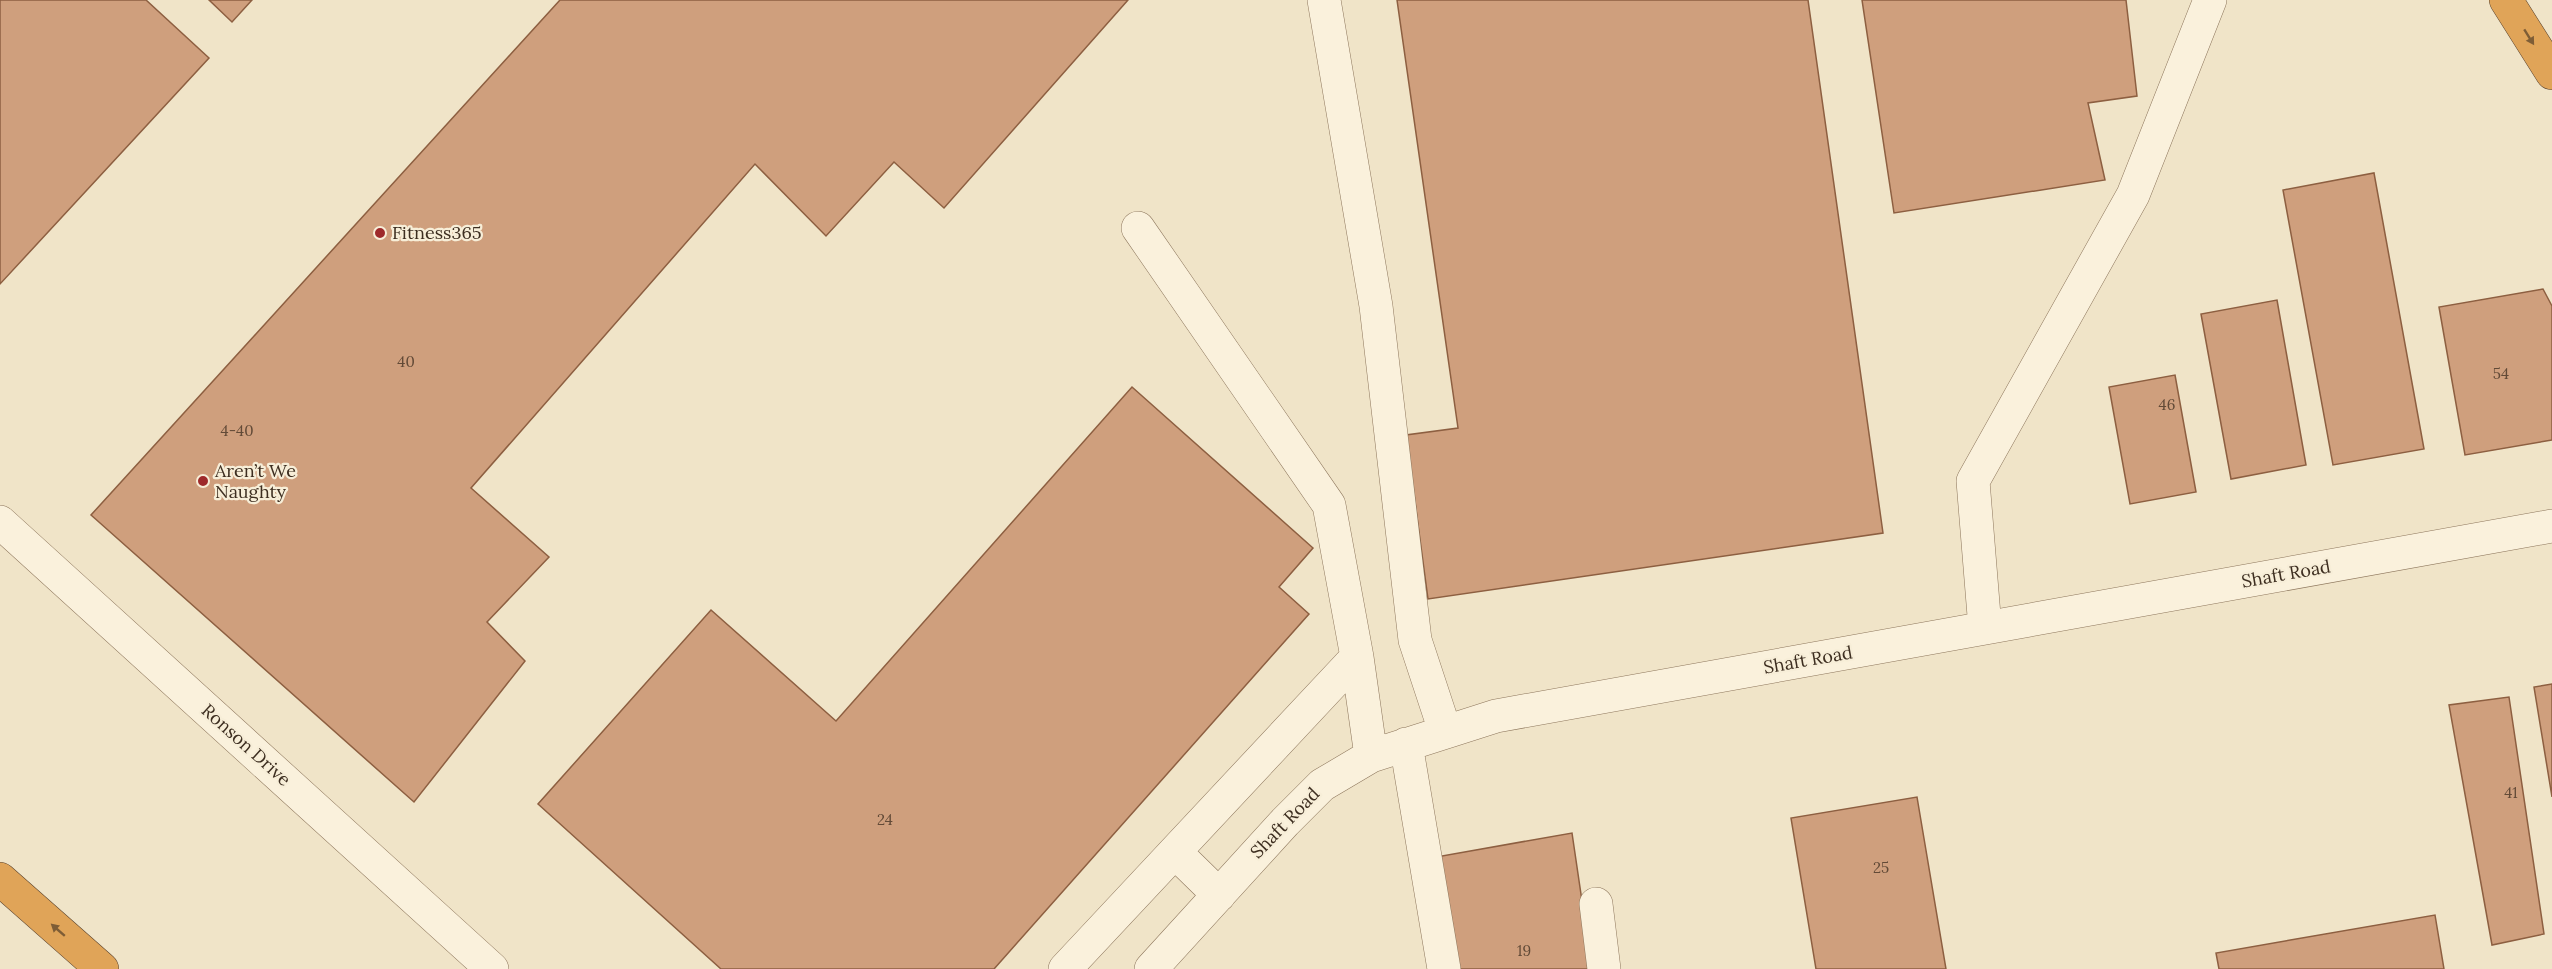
<svg xmlns="http://www.w3.org/2000/svg" width="2552" height="969" viewBox="0 0 2552 969" font-family="Lora,serif">
<style>
.building{fill:#cf9f7d;stroke:#8d5f41;stroke-width:1.5}
.lines{fill:none;stroke-linecap:round;stroke-linejoin:round}
.minor-casing{stroke:#8d765c;stroke-width:34}
.highway-casing{stroke:#5b4430;stroke-width:34}
.minor{stroke:#faf1dc;stroke-width:33}
.highway{stroke:#e0a458;stroke-width:33}
.oneway{fill:#7e5d36}
.poi-dot{fill:#9e2a2b;stroke:#f7eed8;stroke-width:2}
.labels{text-anchor:middle;stroke-width:4.5;stroke-linejoin:round;paint-order:stroke}
.number-label{font-size:15px;fill:#624a37}
.poi-label{font-size:18px;fill:#3d2e20;stroke:#f7eed8;text-anchor:start}
.street-label{font-size:18px;fill:#3d2e20;stroke:#f7eed8}
</style>
<rect width="100%" height="100%" fill="#f0e4c8"/>
<path class="building" d="M0,0H146L209,58L0,284Z
M209,0H252L232,22Z
M560,0H1128L944,208L894,162L826,236L755,164L471,488L549,557L487,622L525,661L414,802L91,515Z
M1397,0H1808L1883,533L1428,599L1406,435L1458,428Z
M1862,0H2126L2137,96L2088,103L2105,180L1894,213Z
M2374,173L2424,449L2333,465L2283,190Z
M2543,289L2552,306V440L2465,455L2439,307Z
M2277,300L2306,465L2231,479L2201,314Z
M2175,375L2196,492L2130,504L2109,387Z
M1132,387L1313,548L1279,587L1309,614L994,969H721L538,804L711,610L836,721Z
M2552,684V797L2534,687Z
M2509,697L2544,934L2492,945L2449,705Z
M1917,797L1946,969H1816L1791,818Z
M1572,833L1592,969H1452L1436,857Z
M2435,915L2444,969H2219L2216,953Z"/>
<g class="lines">
<defs>
<path id="minor" d="M1324,0L1376,306L1415,640L1445,731
M1138,228L1329,505L1357,657L1371,756
M0,522L492,969
M1985,628L1973,481L2133,195L2210,0
M1406,744L1444,969
M1176,853L1219,895
M1596,904L1604,969
M1065,969L1357,657
M1151,969L1285,822L1322,785L1371,756L1496,716L2552,526"/>
<path id="highway" d="M2506,0L2552,73
M0,879L102,969"/>
</defs>
<use href="#minor" class="minor-casing"/>
<use href="#highway" class="highway-casing"/>
<use href="#minor" class="minor"/>
<use href="#highway" class="highway"/>
</g>
<defs><path id="oneway-solid" d="M-6-.8H1V-3.2L6.5 0L1 3.2V.8H-6Z" transform="scale(1.5)"/></defs>
<g class="oneway">
<use href="#oneway-solid" transform="translate(2529 37) rotate(58)"/>
<use href="#oneway-solid" transform="translate(58 930) rotate(-139)"/>
</g>
<g class="poi-dot">
<circle cx="380" cy="233" r="6"/>
<circle cx="203" cy="481" r="6"/>
</g>
<g class="labels">
<g class="number-label">
<text x="406" y="367">40</text>
<text x="2501" y="379">54</text>
<text x="2167" y="410">46</text>
<text x="237" y="436">4-40</text>
<text x="2511" y="798">41</text>
<text x="885" y="825">24</text>
<text x="1881" y="873">25</text>
<text x="1524" y="956">19</text>
</g>
<g class="poi-label">
<text x="392" y="239">Fitness365</text>
<text x="215" y="477">Aren’t We<tspan x="215" dy="21">Naughty</tspan></text>
</g>
<g class="street-label">
<text transform="translate(2286 574) rotate(-10)" y="6">Shaft Road</text>
<text transform="translate(1808 660) rotate(-10)" y="6">Shaft Road</text>
<text transform="translate(246 745) rotate(42)" y="6">Ronson Drive</text>
<text transform="translate(1285 823) rotate(-46)" y="6">Shaft Road</text>
</g>
</g>
</svg>
